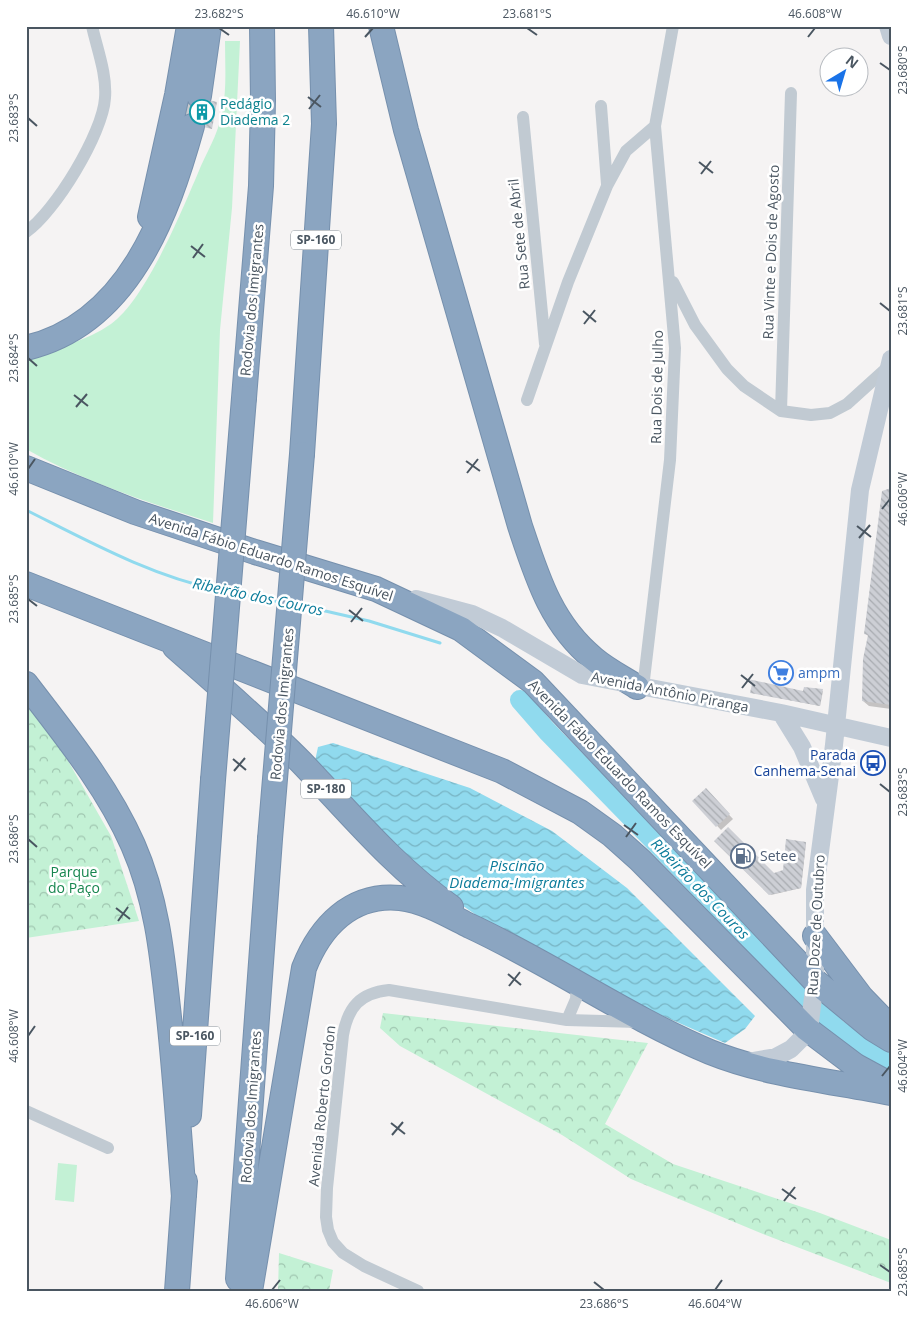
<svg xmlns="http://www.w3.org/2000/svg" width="917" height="1317" viewBox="0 0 917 1317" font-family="'Open Sans',sans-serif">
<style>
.grass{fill:#c3f1d5}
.forest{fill:url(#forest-crowns)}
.water{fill:url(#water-waves)}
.shadow{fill:#0003}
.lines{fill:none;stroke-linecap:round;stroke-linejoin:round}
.stream{stroke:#90daee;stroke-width:3}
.river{stroke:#90daee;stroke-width:20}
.building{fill:url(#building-back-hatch)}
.highway-tunnel{stroke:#caccce;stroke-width:24;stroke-dasharray:24 12;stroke-linecap:butt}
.highway-casing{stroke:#7690ad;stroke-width:26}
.street{stroke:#c1cad2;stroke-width:12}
.secondary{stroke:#c1cbd6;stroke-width:18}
.highway{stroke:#8ba5c1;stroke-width:24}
.highway-bridge-casing{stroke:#7690ad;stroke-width:26;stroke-linecap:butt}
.highway-bridge{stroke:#8ba5c1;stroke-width:24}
.ticks{fill:none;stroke:#4a5661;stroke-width:2}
.labels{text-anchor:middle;stroke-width:5;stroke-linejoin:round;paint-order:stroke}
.shield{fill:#fff;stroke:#808990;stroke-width:1}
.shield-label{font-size:12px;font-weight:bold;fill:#4a5661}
.culture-label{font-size:14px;fill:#0d838f;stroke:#fff;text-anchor:start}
.street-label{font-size:14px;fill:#4a5661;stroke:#fff}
.shop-label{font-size:14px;fill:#366cbe;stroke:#fff;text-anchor:start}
.transit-label{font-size:14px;fill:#164399;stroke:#fff;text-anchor:end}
.service-label{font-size:14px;fill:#4e5e75;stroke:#fff;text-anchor:start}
.park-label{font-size:14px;fill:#17864f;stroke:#fff}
.water-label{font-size:15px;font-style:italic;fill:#0c7c9b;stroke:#fff}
.neatline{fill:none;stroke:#4a5661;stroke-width:2}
.ticks-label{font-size:12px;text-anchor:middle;fill:#4a5661}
</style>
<defs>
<pattern id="forest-crowns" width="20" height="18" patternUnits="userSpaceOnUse" patternTransform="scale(1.25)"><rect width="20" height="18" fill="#c3f1d5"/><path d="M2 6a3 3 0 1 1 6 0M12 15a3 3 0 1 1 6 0" fill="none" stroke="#a0c6b0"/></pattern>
<pattern id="water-waves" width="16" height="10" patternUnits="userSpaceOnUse" patternTransform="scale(1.25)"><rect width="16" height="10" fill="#90daee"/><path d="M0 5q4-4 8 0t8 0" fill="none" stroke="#78b4c4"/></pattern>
<pattern id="building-back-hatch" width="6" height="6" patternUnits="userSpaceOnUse" patternTransform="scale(1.25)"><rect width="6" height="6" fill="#cdcfd5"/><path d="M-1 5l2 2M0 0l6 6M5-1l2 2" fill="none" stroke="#a8abb0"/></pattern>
</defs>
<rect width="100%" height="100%" fill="#f5f3f3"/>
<path class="grass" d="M225,41H240L232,208L220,330L213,523C150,503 84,482 26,449V358C54,349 87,341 111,324C145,300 181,213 198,173C206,153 218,135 222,113C227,90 225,65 225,41Z
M58,1163L77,1165L74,1202L55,1200Z"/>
<path class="forest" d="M26,698L67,759L111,836L139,921L26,938Z
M383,1013L648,1043L605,1124L673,1164L820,1213L891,1240V1283L763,1234L631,1179L562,1135L400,1046L380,1028Z
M279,1253L333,1270L329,1291H278Z"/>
<path class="water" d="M333,743L470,788L552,831L627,888L755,1016L745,1029L725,1043C610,994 484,935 393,849C369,826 349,796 327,771L315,761L318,747Z"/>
<path class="shadow" d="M891,489V709L869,706L863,701L869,637L865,633Z
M823,691L820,706L753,693H804Z
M706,790L733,819L721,830L694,801Z
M716,841L773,874L784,871L806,843L801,888L771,895Z"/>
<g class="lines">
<path class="stream" d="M26,510C88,541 151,576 219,590
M237,594L280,602
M299,605L369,621L440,643"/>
<path class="river" d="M520,700L547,731L837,1029L891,1065"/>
</g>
<path class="building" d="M191,96L217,102L212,129L186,123Z
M891,488V705L862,701L863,659L868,635L864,634L882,491Z
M743,678L803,691L804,687L823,689L820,706L750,693L752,684Z
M706,788L730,814L716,827L692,801Z
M728,827L774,873L783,870L786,839L806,842L801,888L769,895L714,841Z"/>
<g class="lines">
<path class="highway-tunnel" d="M192,126L199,96"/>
<defs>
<path id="highway" d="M381,26L406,130L520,526C537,577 551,624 594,659C607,670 623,678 637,687
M199,96L209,26
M150,217L177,95L189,26
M26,348C128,324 167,216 192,126
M244,398L261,186L263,101L262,26
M302,454L324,124L321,26
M26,468L135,512L255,552L376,589L461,629L533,682L815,981L873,1029L891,1040
M26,584L502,771L580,812L612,835L640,860L807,1029L856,1066L891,1085
M175,647C218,685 261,722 301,762C349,812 393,866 451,907
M26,684C65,735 107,786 133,845C156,897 162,952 168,1008C175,1071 179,1134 184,1197
M815,936L861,997L888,1025
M189,1115L213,780
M238,1279L270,839
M177,1291L185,1181
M250,1291L304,968C320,927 351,893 400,898C425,901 448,915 470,926C552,964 627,1017 710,1052C767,1075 831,1081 891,1093"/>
</defs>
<use href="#highway" class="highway-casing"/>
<path class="street" d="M601,106L607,184
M523,117L545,344
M26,232C55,212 103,133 105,98C107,74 97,49 92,26
M673,282L695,325L727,369L744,386L781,411L811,415L830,413L847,404L889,366
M527,400L568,282L607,186L626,151L655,126
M781,411L791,93
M643,688L670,460L675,348L655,126L673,26
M567,1020L576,999L577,984
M26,1111L108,1148
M418,1291L364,1266L343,1253L333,1242L328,1230L326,1217L327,1188L343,1035C348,1007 360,993 389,990L567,1020L638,1022"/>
<path class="secondary" d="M888,26L891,36
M416,599L472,614L502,628L582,675L781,713L891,738
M781,713L802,747L824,799
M747,1062L776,1057L791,1049L802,1038L810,1022L815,981V890L834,745L860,490L891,359"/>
<use href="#highway" class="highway"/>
<defs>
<path id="highway-bridge" d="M213,780L244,398
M270,839L302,454"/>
</defs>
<use href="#highway-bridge" class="highway-bridge-casing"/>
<use href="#highway-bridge" class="highway-bridge"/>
</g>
<path class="ticks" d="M219,28L229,35M527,28L537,35M365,37L373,28M808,37L815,28M880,63L890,70M308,97L321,107M309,109L320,95M28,118L37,126M699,162L713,173M701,174L711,161M191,246L205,257M193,258L203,244M880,303L890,311M583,311L596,322M584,324L595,310M28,358L37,366M74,395L88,406M76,407L87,394M466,461L480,471M28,469L35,459M467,473L478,459M882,509L890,499M857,526L871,537M859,538L870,525M28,599L37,606M349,610L363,621M351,622L362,608M741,675L755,686M742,688L753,674M233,759L246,770M234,771L245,758M880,784L890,792M624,825L638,835M626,837L636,823M28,839L37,847M116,908L130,919M118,921L128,907M508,974L521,985M509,986L520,972M28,1036L35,1026M882,1076L890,1066M391,1123L405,1134M392,1135L403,1122M782,1189L796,1199M784,1201L795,1187M880,1265L890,1272M594,1282L604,1290M272,1290L280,1280M715,1290L722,1280"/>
<defs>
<symbol id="building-ring" viewBox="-11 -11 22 22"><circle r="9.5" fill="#fff" stroke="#0f9aa8" stroke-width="1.5"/><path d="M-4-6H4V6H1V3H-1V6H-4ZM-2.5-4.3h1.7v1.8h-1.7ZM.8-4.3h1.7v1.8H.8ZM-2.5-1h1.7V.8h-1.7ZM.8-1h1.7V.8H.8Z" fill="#0f9aa8"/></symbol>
<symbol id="supermarket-ring" viewBox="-11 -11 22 22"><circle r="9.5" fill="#fff" stroke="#3f7fe0" stroke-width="1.5"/><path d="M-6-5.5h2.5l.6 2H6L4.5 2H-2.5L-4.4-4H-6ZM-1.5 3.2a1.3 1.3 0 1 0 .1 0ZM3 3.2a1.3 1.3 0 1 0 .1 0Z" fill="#3f7fe0"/></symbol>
<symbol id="bus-ring" viewBox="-11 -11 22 22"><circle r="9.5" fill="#fff" stroke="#1a4fb4" stroke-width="1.5"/><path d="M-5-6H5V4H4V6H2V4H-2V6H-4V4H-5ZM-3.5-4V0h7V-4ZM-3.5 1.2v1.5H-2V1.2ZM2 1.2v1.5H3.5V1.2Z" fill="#1a4fb4"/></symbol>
<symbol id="fuel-ring" viewBox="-11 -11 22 22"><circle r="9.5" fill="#fff" stroke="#5c6f8a" stroke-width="1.5"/><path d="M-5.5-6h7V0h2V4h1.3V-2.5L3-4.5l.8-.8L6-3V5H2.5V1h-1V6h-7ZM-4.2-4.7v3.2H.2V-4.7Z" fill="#5c6f8a"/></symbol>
</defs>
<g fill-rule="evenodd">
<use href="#building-ring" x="188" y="98" width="28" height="28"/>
<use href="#supermarket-ring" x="767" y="659" width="28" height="28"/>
<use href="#bus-ring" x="859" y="749" width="28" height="28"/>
<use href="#fuel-ring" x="729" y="842" width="28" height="28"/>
</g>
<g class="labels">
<g class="shield">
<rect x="291" y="230.5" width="50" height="19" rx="4"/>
<rect x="301" y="779.5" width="50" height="19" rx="4"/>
<rect x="170" y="1026.5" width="50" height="19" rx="4"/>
</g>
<g class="shield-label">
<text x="316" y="244">SP-160</text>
<text x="326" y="793">SP-180</text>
<text x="195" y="1040">SP-160</text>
</g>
<g class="culture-label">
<text x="220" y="109">Pedágio<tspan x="220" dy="16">Diadema 2</tspan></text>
</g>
<g class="street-label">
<text transform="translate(519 234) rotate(-96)" y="5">Rua Sete de Abril</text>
<text transform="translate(771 252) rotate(-88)" y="5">Rua Vinte e Dois de Agosto</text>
<text transform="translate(252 300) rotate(-85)" y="5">Rodovia dos Imigrantes</text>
<text transform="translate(657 387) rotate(-89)" y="5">Rua Dois de Julho</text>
<text transform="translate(271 557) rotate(18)" y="5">Avenida Fábio Eduardo Ramos Esquível</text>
<text transform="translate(670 692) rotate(11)" y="5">Avenida Antônio Piranga</text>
<text transform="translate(282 704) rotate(-85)" y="5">Rodovia dos Imigrantes</text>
<text transform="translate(620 774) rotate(46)" y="5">Avenida Fábio Eduardo Ramos Esquível</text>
<text transform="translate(816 925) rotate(-87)" y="5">Rua Doze de Outubro</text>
<text transform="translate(322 1106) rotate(-84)" y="5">Avenida Roberto Gordon</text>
<text transform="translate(251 1107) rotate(-86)" y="5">Rodovia dos Imigrantes</text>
</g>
<g class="shop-label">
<text x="798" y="678">ampm</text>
</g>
<g class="transit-label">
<text x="856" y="760">Parada<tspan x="856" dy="16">Canhema-Senai</tspan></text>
</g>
<g class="service-label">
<text x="760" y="861">Setee</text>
</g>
<g class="park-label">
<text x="74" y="877">Parque<tspan x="74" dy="16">do Paço</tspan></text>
</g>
<g class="water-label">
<text transform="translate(258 597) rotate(12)" y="5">Ribeirão dos Couros</text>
<text x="517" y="871">Piscinão<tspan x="517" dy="17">Diadema-Imigrantes</tspan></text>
<text transform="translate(700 889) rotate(46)" y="5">Ribeirão dos Couros</text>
</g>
</g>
<rect width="917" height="1317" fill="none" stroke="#ffffff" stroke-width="55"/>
<g transform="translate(844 72) rotate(38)"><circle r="24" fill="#ffffff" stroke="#b7bbc0"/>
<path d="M0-4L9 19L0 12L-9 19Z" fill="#1a73e8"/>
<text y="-8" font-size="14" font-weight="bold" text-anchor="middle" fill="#4a5661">N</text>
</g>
<rect x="28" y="28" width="862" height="1262" class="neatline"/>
<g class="ticks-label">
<text x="219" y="18">23.682°S</text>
<text x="373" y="18">46.610°W</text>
<text x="527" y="18">23.681°S</text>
<text x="815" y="18">46.608°W</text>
<text transform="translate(903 70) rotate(-90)" y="4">23.680°S</text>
<text transform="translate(14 118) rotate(-90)" y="4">23.683°S</text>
<text transform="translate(903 311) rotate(-90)" y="4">23.681°S</text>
<text transform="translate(14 358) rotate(-90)" y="4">23.684°S</text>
<text transform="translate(14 469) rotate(-90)" y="4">46.610°W</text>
<text transform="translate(903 499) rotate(-90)" y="4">46.606°W</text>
<text transform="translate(14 599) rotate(-90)" y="4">23.685°S</text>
<text transform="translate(903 792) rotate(-90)" y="4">23.683°S</text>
<text transform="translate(14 839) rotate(-90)" y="4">23.686°S</text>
<text transform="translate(14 1036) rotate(-90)" y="4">46.608°W</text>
<text transform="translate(903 1066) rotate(-90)" y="4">46.604°W</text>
<text transform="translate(903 1272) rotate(-90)" y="4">23.685°S</text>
<text x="272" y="1308">46.606°W</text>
<text x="604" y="1308">23.686°S</text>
<text x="715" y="1308">46.604°W</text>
</g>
</svg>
